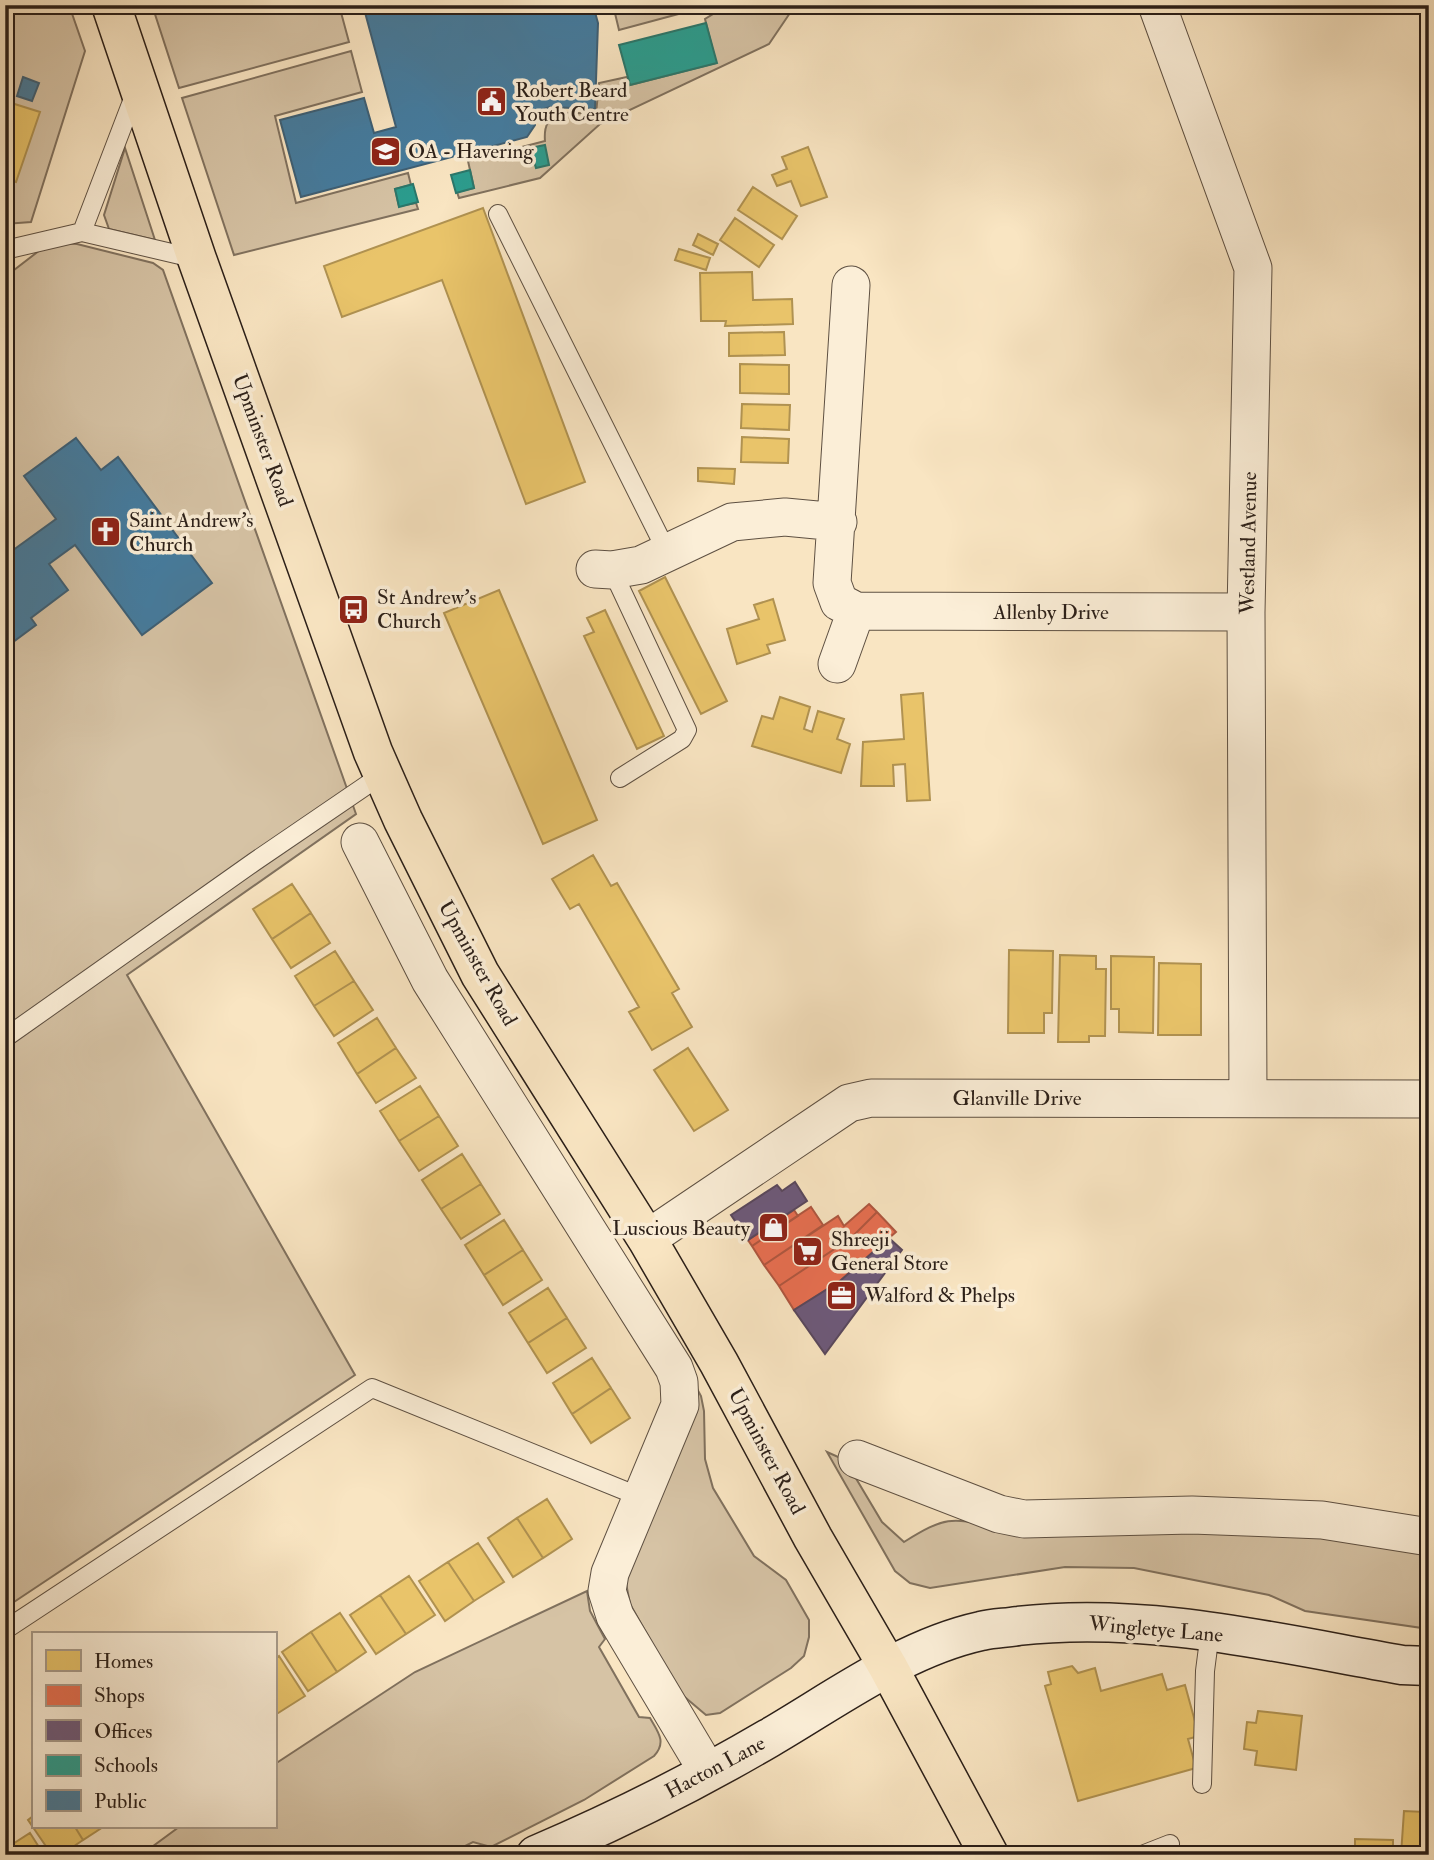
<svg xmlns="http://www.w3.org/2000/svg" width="1434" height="1860" viewBox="0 0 1434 1860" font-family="'IM FELL Double Pica',serif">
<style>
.green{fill:#d6c3a5;stroke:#80715e;stroke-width:2}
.homes{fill:#e9c46a;stroke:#b09251;stroke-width:2}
.shops{fill:#e76f51;stroke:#af5740;stroke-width:2}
.offices{fill:#6d597a;stroke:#59485d;stroke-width:2}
.schools{fill:#2a9d8f;stroke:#2a776b;stroke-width:2}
.public{fill:#457b9d;stroke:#3d5f75;stroke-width:2}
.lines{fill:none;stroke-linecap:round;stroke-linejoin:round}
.lane-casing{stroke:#5e5042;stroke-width:20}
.street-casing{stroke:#5e5042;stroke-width:39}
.secondary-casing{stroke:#2b1f18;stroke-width:41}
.primary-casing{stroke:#2b1f18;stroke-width:41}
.lane{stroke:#fbeed7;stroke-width:18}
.street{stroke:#fbeed7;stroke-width:37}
.secondary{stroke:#fbeed7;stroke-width:38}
.primary{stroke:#f9e5c2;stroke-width:38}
.labels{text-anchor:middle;stroke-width:7;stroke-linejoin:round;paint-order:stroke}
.poi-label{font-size:21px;fill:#2b1f18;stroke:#fbeed7;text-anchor:start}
.street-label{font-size:21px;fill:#2b1f18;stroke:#fbeed7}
</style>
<rect width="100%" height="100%" fill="#f9e5c2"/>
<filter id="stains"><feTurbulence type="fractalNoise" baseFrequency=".00286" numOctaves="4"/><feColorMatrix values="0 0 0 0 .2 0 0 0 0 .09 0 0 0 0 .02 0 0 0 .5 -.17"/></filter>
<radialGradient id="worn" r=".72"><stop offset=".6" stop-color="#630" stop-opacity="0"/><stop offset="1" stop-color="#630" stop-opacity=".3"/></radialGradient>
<path class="green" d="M5,5H69L85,51L31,222L5,224Z
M152,5H339L349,42L179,88Z
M613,5H712L619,30Z
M728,5H805L792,10L769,44L600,124L540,178L459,198L457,192L474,188L468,161L545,141C542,106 571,113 596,114L599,83L627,77L630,85L716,63L705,19Z
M351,51L362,92L275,116L296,203L408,173L411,185L395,189L399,206L416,203L418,209L234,255L182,98Z
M125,148L155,240L109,229L104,215Z
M60,243L77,244L153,263L163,270L356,814L127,975L355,1375L5,1608V277L40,250Z
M689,1374L701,1396L704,1411L705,1459L713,1488L754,1556L786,1580L809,1620V1637L804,1656L791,1668L720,1713L706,1715L680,1693L630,1604L626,1583Z
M827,1452L845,1460L882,1522L904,1542C949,1514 952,1518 1003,1529L1296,1534L1429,1551V1629L1305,1611L1269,1595L1134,1568L1065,1567L930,1588L910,1583L895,1571Z
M587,1591L590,1611L605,1639L599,1647L639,1717L650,1718C658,1732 667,1742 654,1756L584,1800L491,1847L473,1842L447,1855H141L179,1827H275V1764L415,1672Z"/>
<path class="homes" d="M5,101L40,112L16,182L5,179Z
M808,147L827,197L801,206L791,181L777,186L772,175L787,169L782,157Z
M753,187L797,216L782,239L738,210Z
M483,208L585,482L526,504L442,280L342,317L324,266Z
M735,218L774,245L759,267L720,240Z
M698,234L718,244L713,255L693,245Z
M679,249L710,258L706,270L675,260Z
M752,272L753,300L792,299L793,324L725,326L726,321H701L700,273Z
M784,332L785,355L729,356V333Z
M740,364L789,365V394L740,393Z
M742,404L790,405L789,430L741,428Z
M742,437L789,439L788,463L741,462Z
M698,468L735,469L734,484L698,481Z
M665,577L727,701L701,714L639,591Z
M499,590L597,820L543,844L444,613Z
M773,599L785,640L767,645L770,653L737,664L727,629L759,619L754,605Z
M605,610L664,736L637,749L584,636L594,632L587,618Z
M923,693L930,800L907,801L905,764L893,765L894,786H861L863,742L904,739L901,695Z
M780,697L810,707L804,729L812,732L818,711L844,719L837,739L850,744L841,773L752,746L762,716L773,719Z
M593,855L611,886L617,883L679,989L672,993L692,1027L652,1050L629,1012L639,1007L579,904L570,909L552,879Z
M292,884L311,913L272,939L253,909Z
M311,913L330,943L291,968L272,939Z
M1009,950L1053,951L1052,1013H1044V1033H1008Z
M335,951L354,981L314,1006L295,976Z
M1060,955L1096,956V969H1106L1105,1036H1089V1042H1058Z
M1111,956L1154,957L1153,1033L1119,1032V1009H1111Z
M1159,963L1201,964V1035H1158Z
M354,981L373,1010L334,1036L314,1006Z
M377,1018L396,1048L357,1074L338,1043Z
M396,1048L416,1078L376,1103L357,1074Z
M688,1048L728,1110L694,1131L654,1070Z
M420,1086L439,1116L399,1141L380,1111Z
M439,1116L458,1146L419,1171L399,1141Z
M462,1154L481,1184L441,1209L422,1180Z
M481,1184L500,1214L461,1239L441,1209Z
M504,1220L523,1250L484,1275L465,1245Z
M523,1250L542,1280L503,1305L484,1275Z
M548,1288L567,1318L528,1343L509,1313Z
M567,1318L586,1348L547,1373L528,1343Z
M592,1358L611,1388L572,1414L553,1383Z
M611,1388L630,1418L591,1443L572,1414Z
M547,1499L572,1539L543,1558L517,1518Z
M517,1518L543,1558L513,1577L488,1538Z
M478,1543L504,1582L474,1601L448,1562Z
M448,1562L474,1601L445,1621L419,1581Z
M409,1576L435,1615L406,1634L380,1595Z
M380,1595L406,1634L376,1654L350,1615Z
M340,1613L366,1652L337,1672L311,1632Z
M311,1632L337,1672L308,1691L282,1652Z
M279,1656L305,1696L275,1715V1659Z
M1072,1666L1078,1673L1095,1668L1101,1691L1162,1674L1167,1690L1185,1685L1199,1736L1188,1739L1196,1768L1078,1801L1045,1686L1051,1684L1048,1672Z
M1258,1711L1302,1716L1296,1770L1255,1765L1257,1751L1244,1749L1247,1722L1256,1723Z
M1425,1806H1429V1855H1401L1404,1811L1425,1812Z
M33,1816V1827H75L83,1840L61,1855H52L28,1820Z
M75,1827H103L83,1840Z
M30,1833L44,1855H5V1849Z
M1355,1839L1393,1840V1855H1355Z"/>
<path class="shops" d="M869,1204L877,1212L851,1238L779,1286L764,1265L838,1216L844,1226Z
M811,1207L823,1225L764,1265L752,1246Z
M794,1210L798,1216L752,1246L748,1240Z
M877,1212L896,1232L840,1281L794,1310L779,1286L851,1238Z"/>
<path class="offices" d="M795,1182L807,1201L748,1240L731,1215L777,1185L782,1191Z
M889,1238L902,1250L825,1354L794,1310L840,1281Z"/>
<path class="schools" d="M706,23L717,63L630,85L619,45Z
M545,145L549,165L536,168L530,148Z
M470,170L474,188L456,193L451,175Z
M413,184L418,202L399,207L395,189Z"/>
<path class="public" d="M363,5H593L598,23L595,109L550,107L532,113L535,125L527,137L301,197L280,120L364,98L374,133L396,127Z
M23,77L39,83L32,101L17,96Z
M76,438L101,470L118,457L212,583L142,635L75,545L49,564L68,590L31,618L36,625L5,648V556L56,519L24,476Z"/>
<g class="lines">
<defs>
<path id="lane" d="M498,214L668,554
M82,232L136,91
M5,250L82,232L197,259
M612,570L687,730L682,739L620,778
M5,1038L254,862L383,774
M5,1630L372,1388L643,1498
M1202,1784L1205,1671L1210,1632
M1142,1855L1170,1844"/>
<path id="street" d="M1157,5L1253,268L1246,612L1248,1098
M595,569L612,570L641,565L732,522L785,517L838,522
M856,611L1246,612
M837,664L856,611L839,602L832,583L851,285
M360,842L430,980L674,1368L679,1382L680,1405L610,1573L607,1591L615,1616L708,1772
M647,1239L849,1103L871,1098L1429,1099
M857,1459L999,1514L1024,1519L1192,1515L1322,1520L1429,1537"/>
<path id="secondary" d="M536,1855C616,1821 694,1782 769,1738C836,1699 904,1648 981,1631C993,1628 1006,1628 1018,1626C1147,1611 1276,1643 1402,1665L1429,1666"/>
<path id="primary" d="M111,5L197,259L373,752L403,820L480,974L647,1239L719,1363L813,1538L888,1667L989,1855"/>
</defs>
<use href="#lane" class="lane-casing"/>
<use href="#street" class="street-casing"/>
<use href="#secondary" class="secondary-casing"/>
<use href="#primary" class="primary-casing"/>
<use href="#lane" class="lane"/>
<use href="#street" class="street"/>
<use href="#secondary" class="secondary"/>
<use href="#primary" class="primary"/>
</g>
<defs>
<symbol id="civic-square" viewBox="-11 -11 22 22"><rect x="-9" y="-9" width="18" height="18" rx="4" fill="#8f2418" stroke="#fbeed7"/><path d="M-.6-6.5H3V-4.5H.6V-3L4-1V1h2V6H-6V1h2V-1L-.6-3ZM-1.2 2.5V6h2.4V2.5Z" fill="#fff"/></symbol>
<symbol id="school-square" viewBox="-11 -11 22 22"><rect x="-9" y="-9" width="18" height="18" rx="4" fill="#8f2418" stroke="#fbeed7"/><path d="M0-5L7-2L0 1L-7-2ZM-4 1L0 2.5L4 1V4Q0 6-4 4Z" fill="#fff"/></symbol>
<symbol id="church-square" viewBox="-11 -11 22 22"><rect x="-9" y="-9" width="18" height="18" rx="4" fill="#8f2418" stroke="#fbeed7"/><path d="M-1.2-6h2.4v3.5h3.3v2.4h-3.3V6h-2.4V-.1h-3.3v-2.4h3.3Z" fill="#fff"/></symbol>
<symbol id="bus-square" viewBox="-11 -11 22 22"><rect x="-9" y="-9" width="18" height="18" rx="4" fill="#8f2418" stroke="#fbeed7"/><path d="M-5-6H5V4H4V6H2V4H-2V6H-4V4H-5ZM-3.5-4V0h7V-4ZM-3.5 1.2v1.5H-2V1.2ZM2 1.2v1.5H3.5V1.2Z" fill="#fff"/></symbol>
<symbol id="shop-square" viewBox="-11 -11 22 22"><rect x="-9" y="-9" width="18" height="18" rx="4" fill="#8f2418" stroke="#fbeed7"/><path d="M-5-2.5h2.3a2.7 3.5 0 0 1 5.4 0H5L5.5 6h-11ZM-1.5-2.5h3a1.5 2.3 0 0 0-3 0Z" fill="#fff"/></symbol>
<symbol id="supermarket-square" viewBox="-11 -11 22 22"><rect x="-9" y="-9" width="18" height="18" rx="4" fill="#8f2418" stroke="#fbeed7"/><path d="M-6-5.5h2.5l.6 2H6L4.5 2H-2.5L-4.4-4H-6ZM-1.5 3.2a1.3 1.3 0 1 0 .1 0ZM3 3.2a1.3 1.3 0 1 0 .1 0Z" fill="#fff"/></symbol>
<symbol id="office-square" viewBox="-11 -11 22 22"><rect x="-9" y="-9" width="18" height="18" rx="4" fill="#8f2418" stroke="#fbeed7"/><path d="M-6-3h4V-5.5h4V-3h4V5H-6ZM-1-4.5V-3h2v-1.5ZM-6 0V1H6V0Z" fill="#fff"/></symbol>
</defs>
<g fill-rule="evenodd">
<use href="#civic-square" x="474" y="84" width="35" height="35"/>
<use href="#school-square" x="368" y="134" width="35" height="35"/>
<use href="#church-square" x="88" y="514" width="35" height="35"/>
<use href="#bus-square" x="336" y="592" width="35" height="35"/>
<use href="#shop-square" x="756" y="1210" width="35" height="35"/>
<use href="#supermarket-square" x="790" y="1234" width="35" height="35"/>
<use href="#office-square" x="824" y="1278" width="35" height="35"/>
</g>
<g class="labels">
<g class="poi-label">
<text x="515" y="97">Robert Beard<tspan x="515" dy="24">Youth Centre</tspan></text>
<text x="408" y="158">OA - Havering</text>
<text x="129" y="527">Saint Andrew's<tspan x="129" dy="24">Church</tspan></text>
<text x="377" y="604">St Andrew's<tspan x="377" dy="24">Church</tspan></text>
<text x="750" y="1235" text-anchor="end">Luscious Beauty</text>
<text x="831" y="1246">Shreeji<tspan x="831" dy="24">General Store</tspan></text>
<text x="865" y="1302">Walford &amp; Phelps</text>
</g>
<g class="street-label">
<text transform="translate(263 440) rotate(70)" y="7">Upminster Road</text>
<text transform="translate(1248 543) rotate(-89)" y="7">Westland Avenue</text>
<text x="1051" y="619">Allenby Drive</text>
<text transform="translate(478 963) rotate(61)" y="7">Upminster Road</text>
<text x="1017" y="1105">Glanville Drive</text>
<text transform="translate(767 1451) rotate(62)" y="7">Upminster Road</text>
<text transform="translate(1156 1629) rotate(5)" y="7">Wingletye Lane</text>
<text transform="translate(715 1767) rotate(-28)" y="7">Hacton Lane</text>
</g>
</g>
<rect width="1434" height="1860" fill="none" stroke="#f9e5c2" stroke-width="28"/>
<rect x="7" y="7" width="1420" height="1846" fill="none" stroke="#2b1f18" stroke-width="3.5"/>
<rect x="14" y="14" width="1406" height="1832" fill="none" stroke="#2b1f18" stroke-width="2"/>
<rect x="32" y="1632" width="245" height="196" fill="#fbeed7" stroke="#a89b8b" stroke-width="2"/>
<rect x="46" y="1650" width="35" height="21" fill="#e9c46a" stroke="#a89b8b" stroke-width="2"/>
<text x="94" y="1668" font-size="21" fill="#2b1f18">Homes</text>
<rect x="46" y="1685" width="35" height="21" fill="#e76f51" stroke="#a89b8b" stroke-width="2"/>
<text x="94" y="1702" font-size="21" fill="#2b1f18">Shops</text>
<rect x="46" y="1720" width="35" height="21" fill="#6d597a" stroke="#a89b8b" stroke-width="2"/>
<text x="94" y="1738" font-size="21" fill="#2b1f18">Offices</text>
<rect x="46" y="1755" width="35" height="21" fill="#2a9d8f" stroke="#a89b8b" stroke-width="2"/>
<text x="94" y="1772" font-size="21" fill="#2b1f18">Schools</text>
<rect x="46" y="1790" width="35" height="21" fill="#457b9d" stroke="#a89b8b" stroke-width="2"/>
<text x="94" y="1808" font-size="21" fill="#2b1f18">Public</text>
<rect width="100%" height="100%" filter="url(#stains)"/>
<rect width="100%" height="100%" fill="url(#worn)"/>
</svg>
